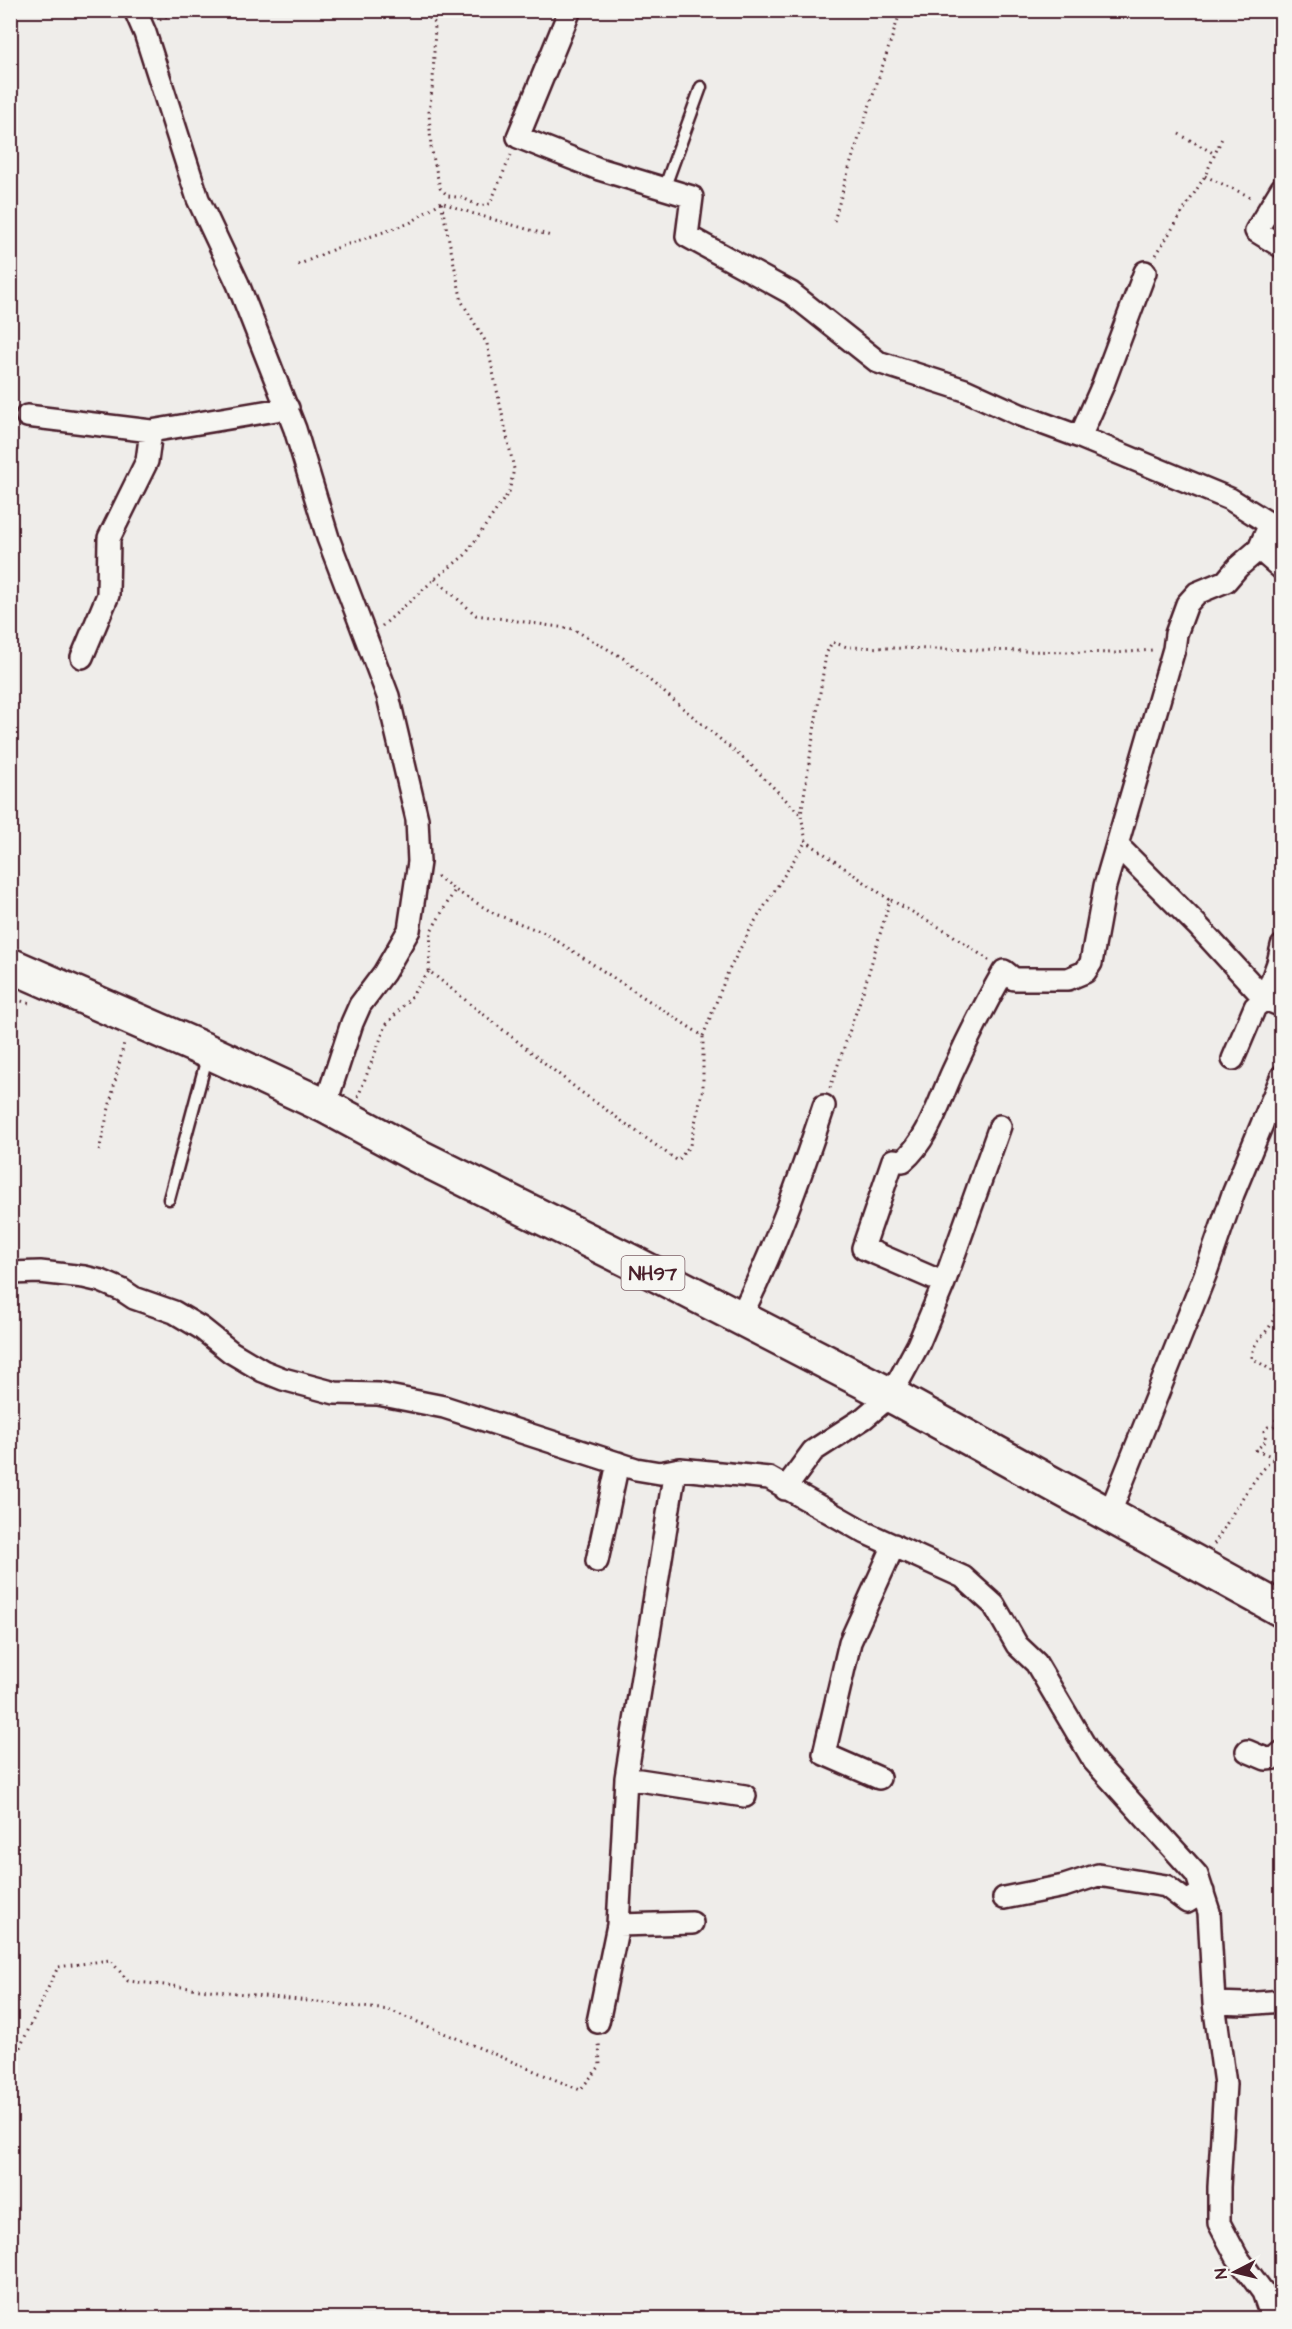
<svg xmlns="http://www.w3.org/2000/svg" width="1292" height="2329" viewBox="0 0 1292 2329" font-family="'Architects Daughter',sans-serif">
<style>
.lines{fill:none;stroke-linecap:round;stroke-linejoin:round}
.lane-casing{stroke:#4a1f2b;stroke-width:15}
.street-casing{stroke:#4a1f2b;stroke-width:26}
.highway-casing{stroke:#4a1f2b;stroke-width:38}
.path{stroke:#4a1f2b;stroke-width:3;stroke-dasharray:1.5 4.5;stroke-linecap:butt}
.lane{stroke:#f6f6f2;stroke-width:10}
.street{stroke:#f6f6f2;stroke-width:21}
.highway{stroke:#f6f6f2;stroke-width:33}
.labels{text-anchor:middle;stroke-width:5;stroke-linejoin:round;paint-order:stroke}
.shield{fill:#f6f6f2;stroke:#7e6067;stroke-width:1.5}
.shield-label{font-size:20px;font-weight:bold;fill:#4a1f2b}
</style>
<rect width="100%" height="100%" fill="#efedea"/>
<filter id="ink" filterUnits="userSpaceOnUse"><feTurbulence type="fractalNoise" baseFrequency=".0167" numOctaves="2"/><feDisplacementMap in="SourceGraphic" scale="12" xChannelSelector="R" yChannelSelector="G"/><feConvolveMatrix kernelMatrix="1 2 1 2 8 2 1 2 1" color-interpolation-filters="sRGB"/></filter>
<g filter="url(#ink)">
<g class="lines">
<defs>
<path id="lane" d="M664,189L701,87
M169,1199L208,1054"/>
<path id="street" d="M135,10L145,33L198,199L238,284L295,429L328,538L388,696L417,819L419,862L409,930L384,973L360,1005L352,1023L325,1106
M570,10L518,137L599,169L692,197L687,236L791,293L878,362L965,390L1020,415L1080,437L1230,499L1270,524L1259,549
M1282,188L1256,231L1282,247
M27,416L151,431L288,408
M1080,437L1102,387L1145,272
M1259,549L1282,569
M82,657L108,595L109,538L147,461L151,431
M1117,845L1197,925L1265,999L1282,1006
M1233,1059L1255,1007L1265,999L1278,963L1282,946
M10,1273L40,1272L84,1277L101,1281L122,1290L134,1298L174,1312L201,1328L231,1352L263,1371L283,1379L335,1393L378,1394L444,1407L636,1469L660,1473L680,1469L769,1478L866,1533L963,1577L994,1605L1017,1645L1036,1663L1094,1761L1197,1875L1209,1912L1214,2003L1225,2084L1219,2187V2223L1237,2257L1263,2292L1272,2318
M944,1283L863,1248L893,1160L903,1161C928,1140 939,1102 952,1073C968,1038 985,1004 1004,971L1014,979H1068L1085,972L1091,963L1105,886L1174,649L1176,634L1187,604L1197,593L1226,581L1238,567L1259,549L1282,535
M740,1318C774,1251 800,1178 824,1106
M785,1489L813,1451L864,1418L891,1395L918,1345L944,1283L1000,1126
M1109,1515L1205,1275L1233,1194L1282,1076
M597,1561L618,1463
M1247,1751L1266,1759L1275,1758L1282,1752
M626,1778L745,1796
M879,1778L824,1754L850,1642L894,1545
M1004,1898L1064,1886L1098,1875L1166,1886L1187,1902L1203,1892
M618,1925L692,1923
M1214,2003L1245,2004L1282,2001
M598,2022L618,1925L626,1778L675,1470"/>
<path id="highway" d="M10,965L205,1050L325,1106L418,1156L628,1260L898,1399L1282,1610"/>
</defs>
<use href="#lane" class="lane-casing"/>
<use href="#street" class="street-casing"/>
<use href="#highway" class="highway-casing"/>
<path class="path" d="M420,10L435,23L433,82L429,112L431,147L440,188L448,196L463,198L479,206L490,204L511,155
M160,20L177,10
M1179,134L1215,154
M1205,176L1253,198
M834,221L850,165L901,10
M1156,255L1205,176L1223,136
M298,265L334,249L410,223L441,202
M435,579L476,615L573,629L623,658L751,765L801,815
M382,626L435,579L465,555L509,492L514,469L487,344L462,302L441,202L471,213L551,236
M891,900L948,932L990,961
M429,971L431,931L455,890
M10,998L32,1004
M703,1036L728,972L752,926L806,841
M830,1088L863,992L890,900L806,841L801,815L826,654L832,642L847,647L1115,653L1153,650
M358,1097L386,1025L411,997L429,971L581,1092L678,1161L690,1145L703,1088V1036L545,933L495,914L455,890L437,876
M99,1151L124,1043
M1278,1224L1282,1229
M1282,1286C1274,1298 1277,1308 1273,1320C1267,1336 1253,1338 1252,1358L1282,1377
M1274,1457L1256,1450L1266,1441L1264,1431L1268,1427L1274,1426L1282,1398
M1214,1544C1234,1513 1253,1474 1282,1451
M10,2062L15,2058L58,1967L110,1960L128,1981L389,2010L580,2090L600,2066L599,2041"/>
<use href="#lane" class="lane"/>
<use href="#street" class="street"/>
<use href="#highway" class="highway"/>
</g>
</g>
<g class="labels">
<rect class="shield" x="621.5" y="1256" width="63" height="34" rx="4.5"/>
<g class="shield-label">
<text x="653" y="1280">NH97</text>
</g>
</g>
<rect width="1292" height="2329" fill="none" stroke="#f6f6f2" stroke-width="36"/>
<rect x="18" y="18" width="1256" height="2293" fill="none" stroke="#4a1f2b" stroke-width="2" filter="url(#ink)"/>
<g transform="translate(1235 2272) rotate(263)" stroke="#f6f6f2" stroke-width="4.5" paint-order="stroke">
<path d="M0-4.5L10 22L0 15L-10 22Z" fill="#4a1f2b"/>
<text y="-9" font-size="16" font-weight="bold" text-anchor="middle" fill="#4a1f2b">N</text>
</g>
</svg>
